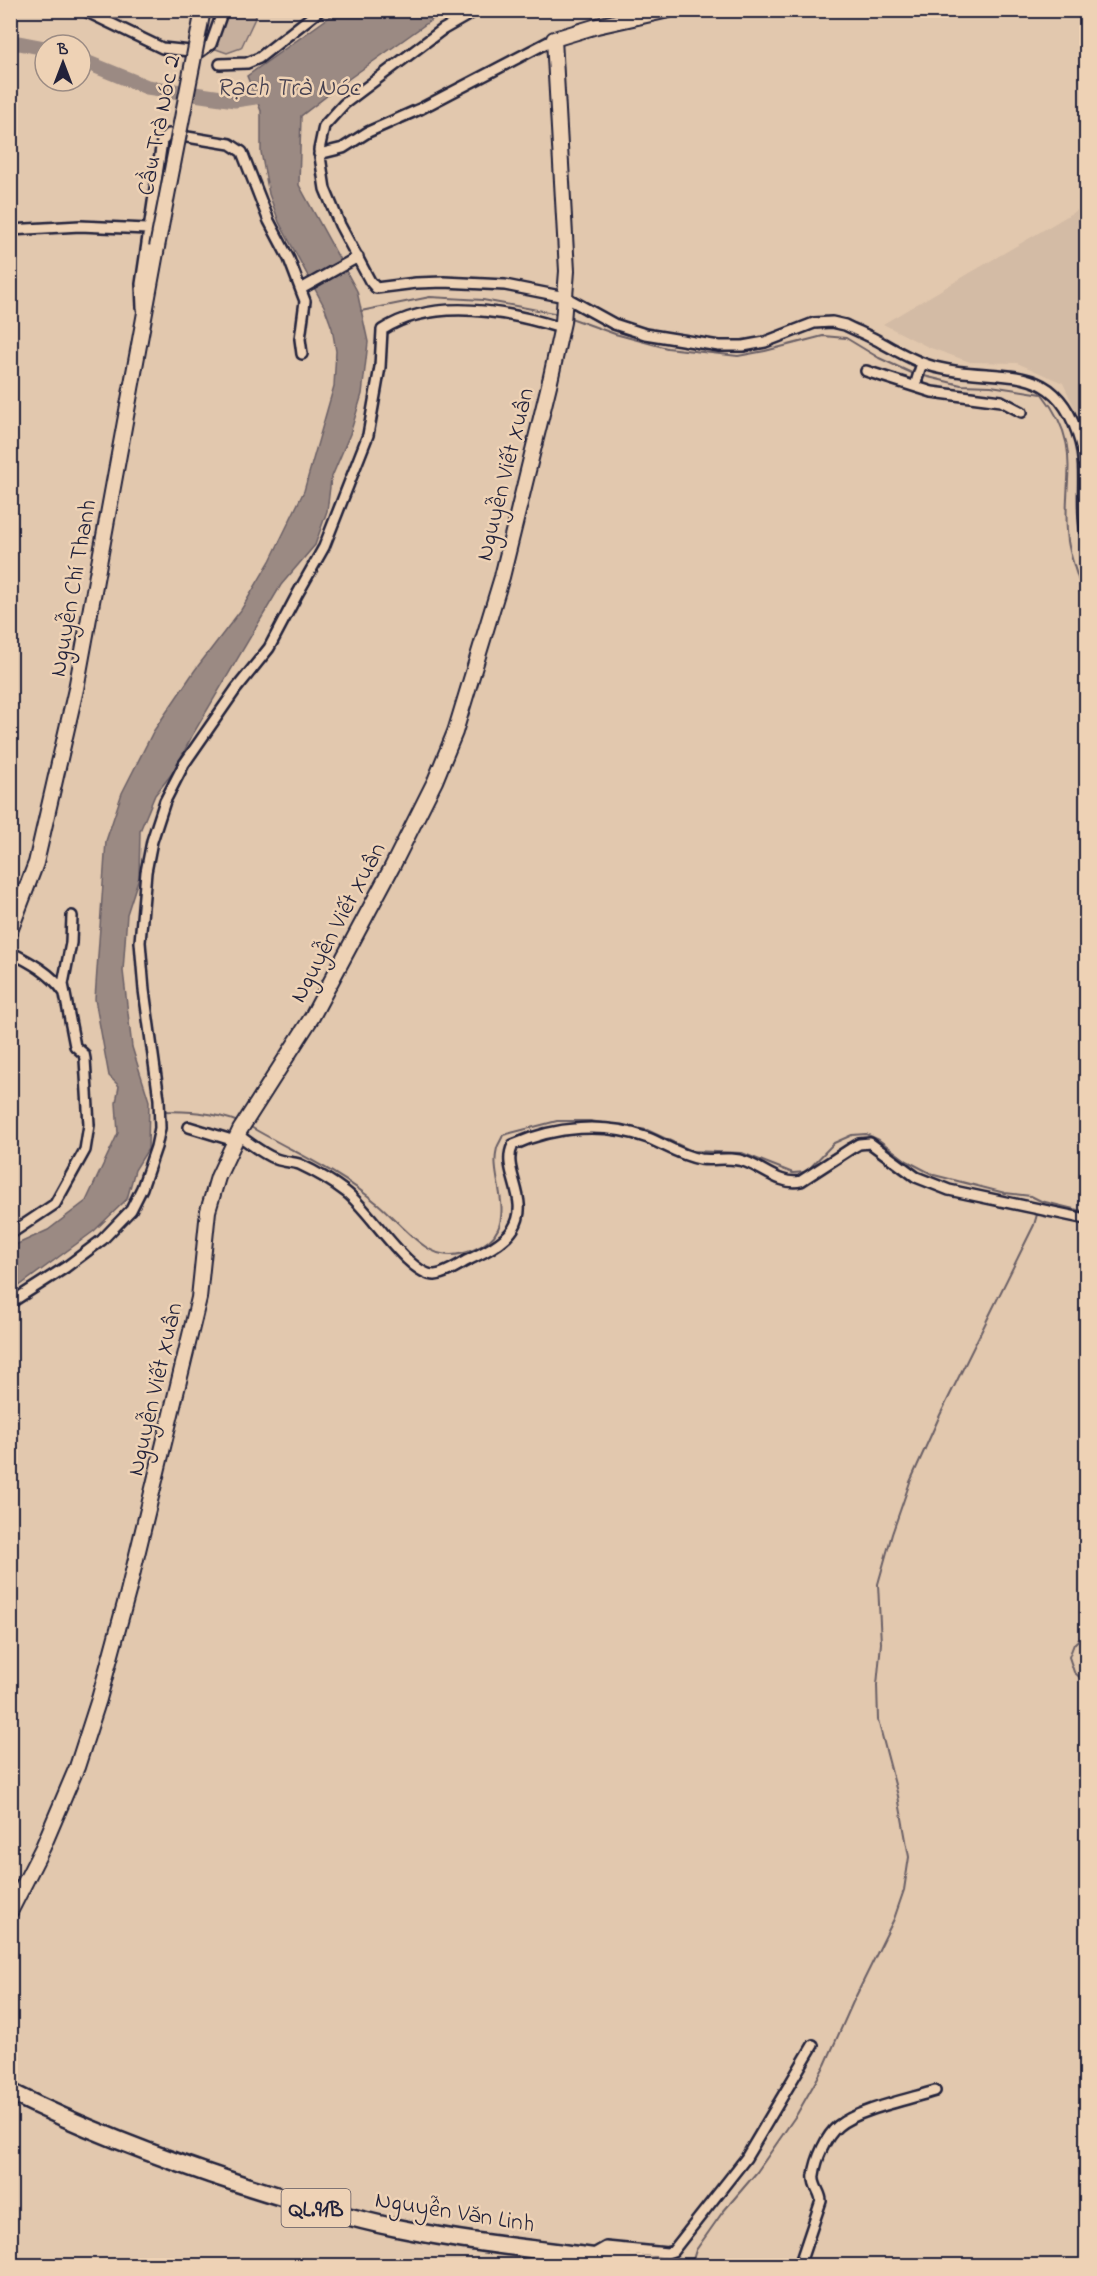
<svg xmlns="http://www.w3.org/2000/svg" width="1097" height="2276" viewBox="0 0 1097 2276" font-family="'Indie Flower',sans-serif">
<style>
.built{fill:#d3bba5}
.green{fill:#c6af9d;stroke:#74686c;stroke-width:1.5}
.water{fill:#9b8a83;stroke:#6b6066;stroke-width:1.5}
.lines{fill:none;stroke-linecap:round;stroke-linejoin:round}
.stream{stroke:#6b6066;stroke-width:2}
.river{stroke:#9b8a83;stroke-width:15}
.street-casing{stroke:#22223b;stroke-width:14}
.secondary-casing{stroke:#22223b;stroke-width:18}
.highway-casing{stroke:#22223b;stroke-width:21}
.street{stroke:#eed2b5;stroke-width:9}
.secondary{stroke:#eed2b5;stroke-width:14}
.highway{stroke:#eed2b5;stroke-width:16}
.secondary-bridge-casing{stroke:#22223b;stroke-width:18;stroke-linecap:butt}
.secondary-bridge{stroke:#eed2b5;stroke-width:14}
.labels{text-anchor:middle;stroke-width:5;stroke-linejoin:round;paint-order:stroke}
.shield{fill:#eed2b5;stroke:#5f5760;stroke-width:1.5}
.shield-label{font-size:22px;font-weight:bold;fill:#22223b}
.street-label{font-size:24px;fill:#22223b;stroke:#eed2b5}
.water-label{font-size:26px;font-style:italic;fill:#464151;stroke:#eed2b5}
</style>
<rect width="100%" height="100%" fill="#e2c8ae"/>
<filter id="ink" filterUnits="userSpaceOnUse"><feTurbulence type="fractalNoise" baseFrequency=".0167" numOctaves="2"/><feDisplacementMap in="SourceGraphic" scale="12" xChannelSelector="R" yChannelSelector="G"/><feConvolveMatrix kernelMatrix="1 2 1 2 8 2 1 2 1" color-interpolation-filters="sRGB"/></filter>
<g filter="url(#ink)">
<path class="built" d="M1086,205V433L1063,383L1017,363L970,362L928,347L883,324Z"/>
<path class="green" d="M228,11H255L256,16L241,48L227,53L213,48Z"/>
<path class="water" d="M338,11H444L350,78L301,116L299,185L357,291L368,342L362,394L350,434L331,479L327,511L315,545L281,585L193,734L174,771L155,795L140,831L139,877L127,914L123,971L132,1047L149,1101L148,1149L135,1170L127,1199L94,1231L11,1292V1247L48,1230L86,1201L118,1133L116,1103L119,1086L109,1076L95,999L106,841L122,793L153,732L195,670L241,610L270,561L304,491L334,386L336,351L332,328L324,306L279,222L269,194L261,152V111L247,76Z"/>
<g class="lines">
<path class="stream" d="M361,311L430,297L483,300L559,314
M568,317L615,334L667,348L738,356L765,351L823,336L846,338L879,358L914,374
M920,375L961,385L991,386L1042,394C1086,450 1060,481 1068,541C1071,562 1081,584 1086,604
M161,1111C186,1111 214,1112 238,1122
M249,1126C293,1152 339,1171 378,1204C395,1218 421,1251 442,1254C460,1258 490,1247 498,1229C509,1203 490,1174 497,1148C498,1144 502,1139 503,1135L557,1121H590L647,1130L692,1151L742,1153L793,1173L806,1172L834,1143L852,1135L866,1134L879,1140L907,1161L934,1175L1005,1193L1031,1196L1041,1201L1086,1212
M1086,1633L1074,1644L1069,1657L1074,1672L1086,1683
M691,2266L696,2250L722,2213L757,2172L797,2114L825,2065L853,2002L894,1919L904,1890L909,1857L898,1796L878,1720L877,1685L881,1643L878,1584L892,1534L910,1482L940,1415L1034,1225L1038,1211"/>
<path class="river" d="M10,44L19,43L45,48
M81,60L147,87L235,100L276,94"/>
<defs>
<path id="street" d="M83,10L162,48L200,52L211,44L223,10
M477,10L442,30L344,104L324,126L319,150L325,189L340,225L370,281L376,288L416,283L444,282L505,285L565,297L614,324L645,334L719,346H743L765,342L814,323L832,322L845,325C857,331 870,336 882,343C897,351 912,360 928,365C995,386 1055,352 1080,442C1088,472 1080,503 1086,533
M220,64L247,63L259,58L320,10
M319,154L343,148L368,132L420,109L554,39
M10,230L80,226L147,229
M301,289L358,257
M142,308L141,284L162,141L169,134L230,144L242,152L269,221L289,259L305,301L300,339L302,354
M866,371L932,392L1001,401L1022,412
M915,386L922,363
M10,952C30,962 51,973 64,992
M189,1127L235,1141
M238,1135C250,1143 262,1154 276,1159C284,1162 292,1162 299,1164C314,1171 333,1182 346,1192C369,1209 409,1276 435,1275C446,1274 458,1265 468,1260C483,1253 504,1243 513,1229C532,1200 500,1170 513,1145C555,1126 605,1122 648,1138C665,1145 681,1156 700,1159C715,1161 730,1156 746,1162C763,1168 782,1186 801,1181L852,1148L859,1144L870,1143L916,1177L949,1190L1086,1219
M10,1234L55,1204L85,1150L89,1125L85,1059L84,1054L75,1046L63,984L71,943L72,916
M10,1303L66,1267L102,1240L131,1210L142,1188L156,1147L160,1128L159,1099L144,990L140,942L146,872L152,841L165,801L184,764L236,689L269,648L298,593L324,547L368,435L380,367L382,330C433,297 507,311 561,328
M592,2255L606,2247L667,2253L673,2251L746,2158L813,2045
M799,2266L821,2201C821,2192 812,2185 814,2175C816,2159 826,2136 838,2126C857,2110 909,2099 935,2091"/>
<path id="secondary" d="M10,931L36,863L76,689L157,247
M10,1912L43,1847L77,1767L99,1699L128,1592L199,1298L208,1211L218,1177L240,1130L312,1017L392,867L435,781L455,732L502,577L550,381L563,322L567,271L554,39L597,26L669,10"/>
<path id="highway" d="M10,2092C86,2130 163,2159 243,2185C294,2201 344,2217 397,2228C484,2246 574,2253 663,2266"/>
</defs>
<use href="#street" class="street-casing"/>
<use href="#secondary" class="secondary-casing"/>
<use href="#highway" class="highway-casing"/>
<use href="#street" class="street"/>
<use href="#secondary" class="secondary"/>
<use href="#highway" class="highway"/>
<defs>
<path id="secondary-bridge" d="M157,247L203,10"/>
</defs>
<use href="#secondary-bridge" class="secondary-bridge-casing"/>
<use href="#secondary-bridge" class="secondary-bridge"/>
</g>
</g>
<g class="labels">
<rect class="shield" x="281.5" y="2189" width="69" height="38" rx="4.5"/>
<g class="shield-label">
<text x="316" y="2216">QL.91B</text>
</g>
<g class="street-label">
<text transform="translate(158 125) rotate(-79)" y="8">Cầu Trà Nóc 2</text>
<text transform="translate(504 474) rotate(-76)" y="8">Nguyễn Viết Xuân</text>
<text transform="translate(72 588) rotate(-80)" y="8">Nguyễn Chí Thanh</text>
<text transform="translate(337 922) rotate(-62)" y="8">Nguyễn Viết Xuân</text>
<text transform="translate(154 1389) rotate(-77)" y="8">Nguyễn Viết Xuân</text>
<text transform="translate(455 2211) rotate(9)" y="8">Nguyễn Văn Linh</text>
</g>
<g class="water-label">
<text x="288" y="95">Rạch Trà Nóc</text>
</g>
</g>
<rect width="1097" height="2276" fill="none" stroke="#eed2b5" stroke-width="36"/>
<rect x="18" y="18" width="1061" height="2240" fill="none" stroke="#22223b" stroke-width="2" filter="url(#ink)"/>
<g transform="translate(63 63)"><circle r="28" fill="#eed2b5" stroke="#9c8c84" stroke-width="1.5"/>
<path d="M0-4.5L10 22L0 15L-10 22Z" fill="#22223b"/>
<text y="-9" font-size="16" font-weight="bold" text-anchor="middle" fill="#22223b">B</text>
</g>
</svg>
